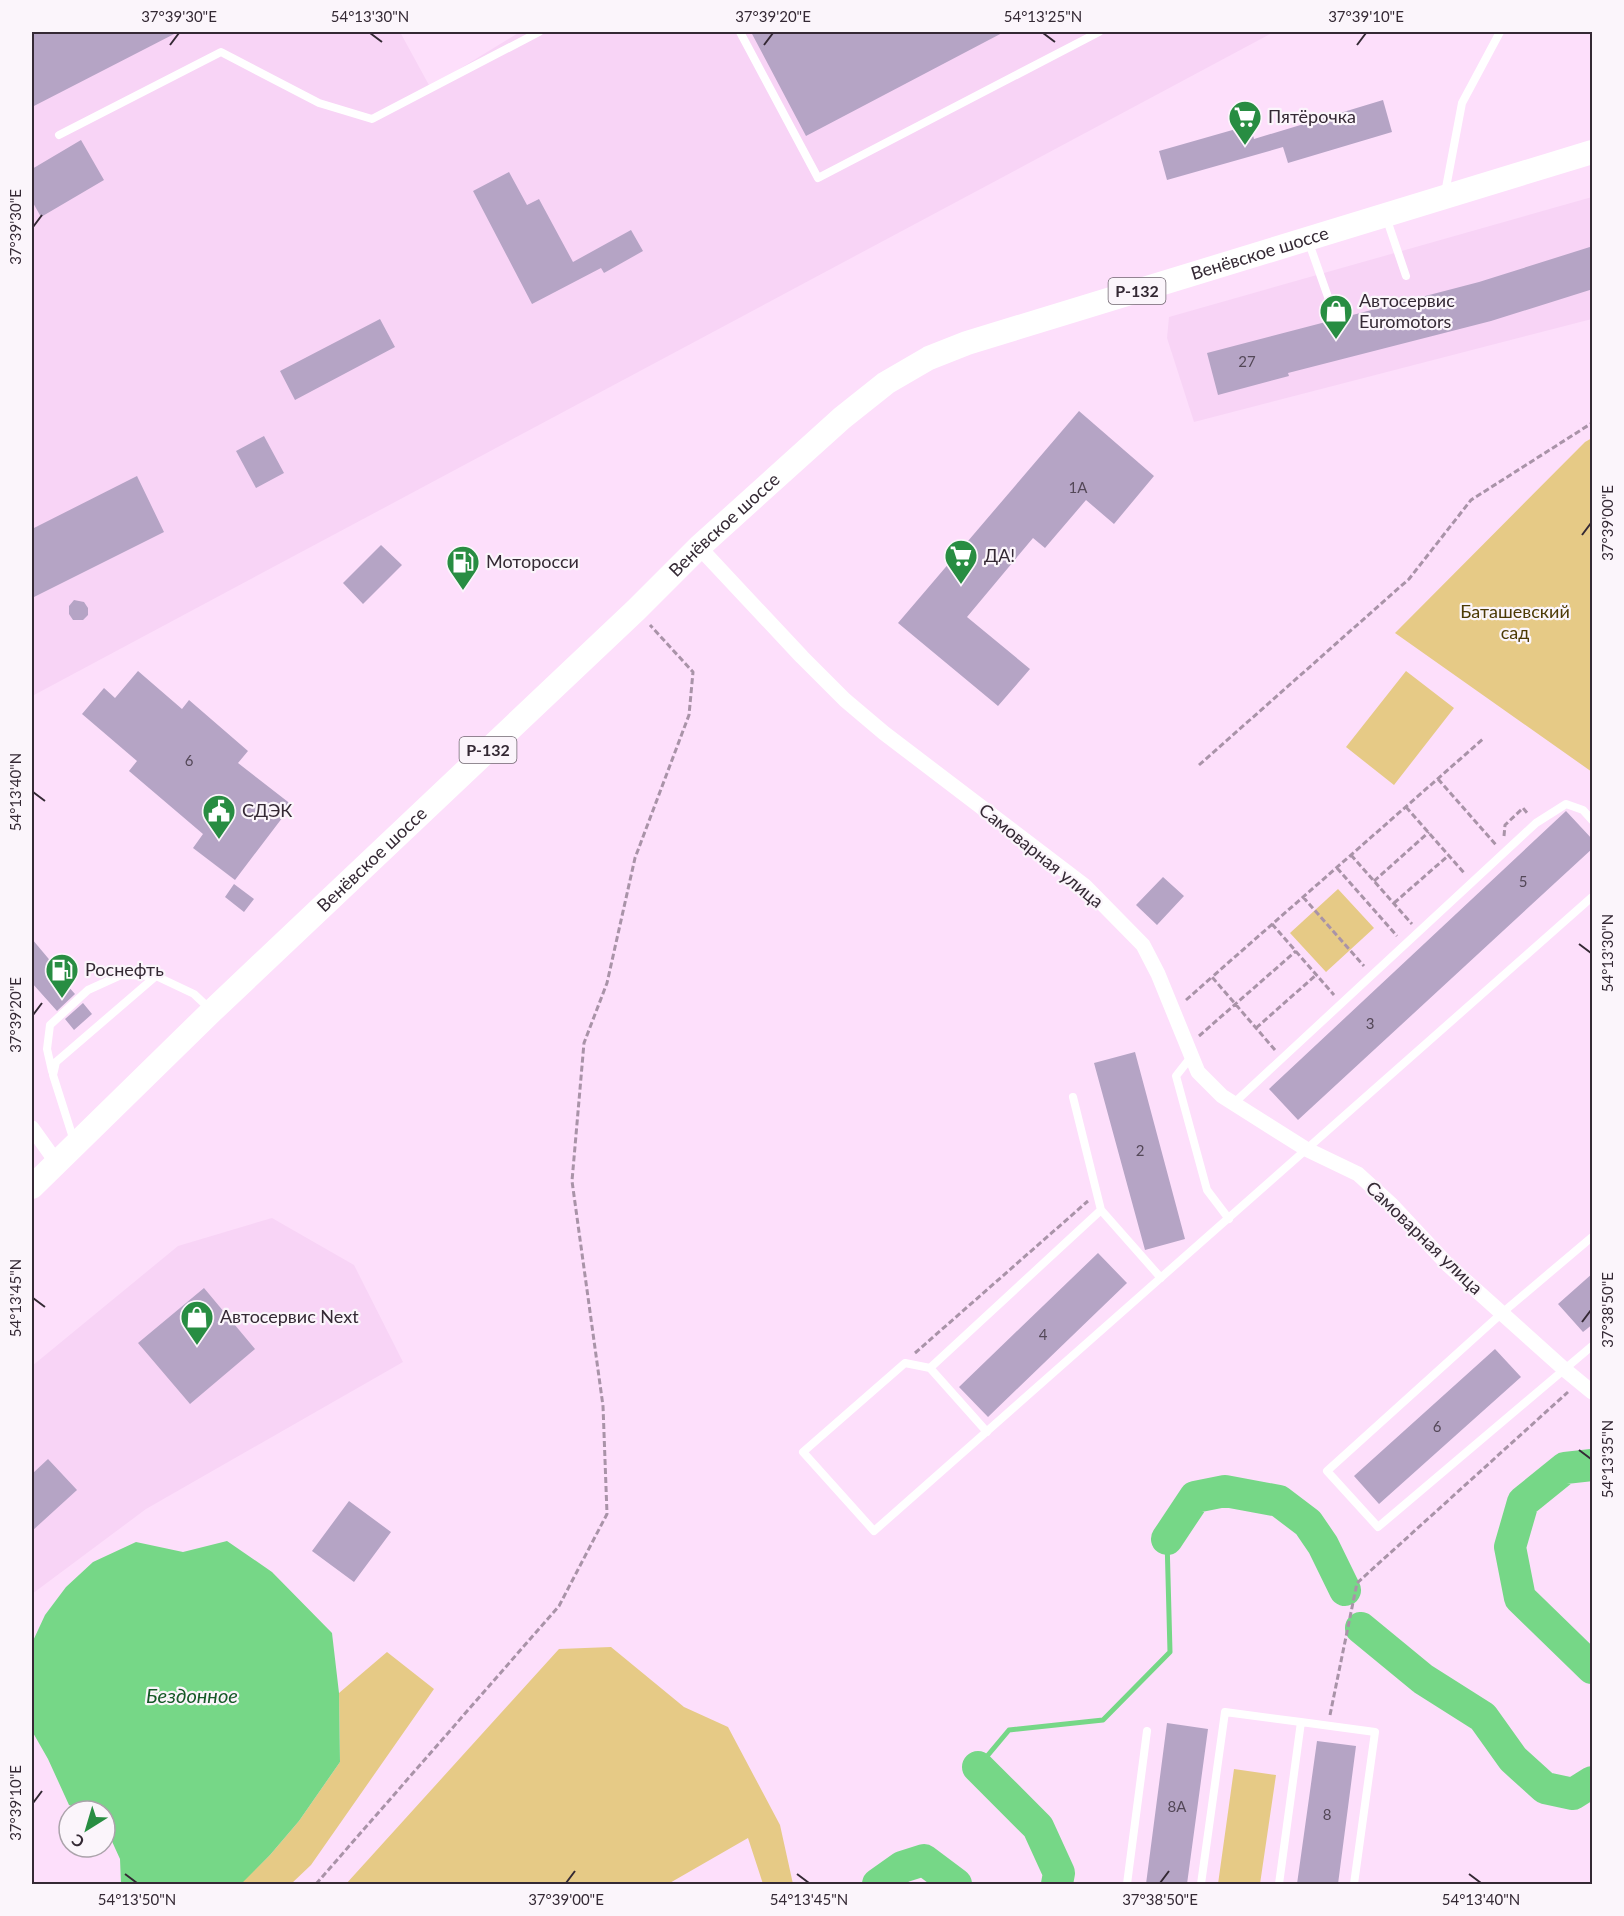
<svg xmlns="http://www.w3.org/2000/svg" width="1624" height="1916" viewBox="0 0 1624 1916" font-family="Lato,sans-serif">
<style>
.built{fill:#f8d4f6}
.green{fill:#e6ca86}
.water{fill:#76d787}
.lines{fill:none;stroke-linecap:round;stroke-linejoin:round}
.stream{stroke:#76d787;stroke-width:5}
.river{stroke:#76d787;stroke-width:32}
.building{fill:#b5a4c5}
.path{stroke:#a993a8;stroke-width:3;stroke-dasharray:6 3;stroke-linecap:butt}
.lane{stroke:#fff;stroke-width:8}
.street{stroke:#fff;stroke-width:15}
.primary{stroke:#fff;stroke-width:24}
.ticks{fill:none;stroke:#342934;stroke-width:2}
.labels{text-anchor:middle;stroke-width:4.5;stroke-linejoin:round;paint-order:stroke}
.number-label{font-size:15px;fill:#544858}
.shield{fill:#fbf5fb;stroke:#706670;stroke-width:1.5}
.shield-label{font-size:16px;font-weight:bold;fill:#342934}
.poi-label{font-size:18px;fill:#342934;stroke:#fbf5fb;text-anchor:start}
.street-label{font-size:18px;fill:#342934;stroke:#fbf5fb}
.park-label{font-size:18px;fill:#4c3a05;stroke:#fbf5fb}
.water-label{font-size:20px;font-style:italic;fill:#155927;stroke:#fbf5fb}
.neatline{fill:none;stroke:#342934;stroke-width:2}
.ticks-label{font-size:15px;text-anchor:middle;fill:#342934}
</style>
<rect width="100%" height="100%" fill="#fddffb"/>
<path class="built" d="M32,32H400L430,87L520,32H1274L34,695L32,692Z
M1592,197V319L1194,422L1167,338L1169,317Z
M272,1218L354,1265L403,1362L146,1509L32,1594V1366L178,1246Z"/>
<path class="green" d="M1592,438V772L1395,633L1585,442Z
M1406,671L1454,708L1394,785L1346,747Z
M1338,889L1374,928L1326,972L1290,933Z
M611,1647L684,1707L728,1727L780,1825L793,1884H763L748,1838L668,1884H346L559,1649Z
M387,1652L434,1689L311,1865L291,1884H240L270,1855L299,1821L340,1762L339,1693Z
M1234,1769L1276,1775L1260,1884H1218Z"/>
<path class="water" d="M227,1541L272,1572L332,1633L339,1693L340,1762L299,1821L270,1855L241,1884H121L120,1859L105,1826V1811H84L69,1805L48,1759L32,1731V1643L45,1615L66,1587L93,1562L136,1542L183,1552Z"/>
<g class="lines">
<path class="stream" d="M978,1767L1009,1730L1103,1720L1170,1652L1167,1539"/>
<path class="river" d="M1592,1465L1565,1468L1523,1502L1510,1547L1520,1598L1592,1668
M1167,1539L1195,1497L1225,1491L1279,1501L1308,1523L1323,1545L1345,1590
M1361,1628L1423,1679L1483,1717L1513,1759L1545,1788L1573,1794L1592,1782
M978,1767L1038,1827L1059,1873L1057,1884
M878,1884L902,1867L924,1860L956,1884"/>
</g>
<path class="building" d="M32,32H178L32,107Z
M751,32H1004L806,136Z
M1383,100L1392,132L1288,163L1283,147L1167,180L1159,151L1250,125L1254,139Z
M81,140L104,180L41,217L32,201V169Z
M509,172L527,205L539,199L573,262L631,230L643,251L604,273L601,268L532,304L473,191Z
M1593,246V289L1491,321L1288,373L1289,376L1218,395L1207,353L1479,282Z
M380,319L395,347L295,400L280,371Z
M1079,411L1154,476L1114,524L1086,500L1045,548L1033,538L967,617L1030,669L998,706L898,623Z
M264,436L284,473L256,488L236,451Z
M137,476L164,532L32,598V529Z
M381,545L402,565L363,604L343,583Z
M74,600L84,602L88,608V615L83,620H73L69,614V606Z
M138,671L182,709L189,700L248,751L238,763L292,805L235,880L193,848L203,834L129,771L137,761L82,714L104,688L115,698Z
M1566,811L1593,840V848L1298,1120L1269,1089Z
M1163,877L1184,896L1157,925L1136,905Z
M234,884L254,899L244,912L225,897Z
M32,939L53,964L51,967L75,994L57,1011L32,983Z
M83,1003L92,1014L74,1030L65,1019Z
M1135,1052L1185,1239L1145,1250L1094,1063Z
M1098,1253L1127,1283L988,1417L959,1387Z
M1593,1273V1324L1583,1332L1558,1304Z
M204,1288L255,1349L190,1404L138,1343Z
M1495,1349L1521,1377L1379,1504L1354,1476Z
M48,1459L77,1490L32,1531V1474Z
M349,1501L391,1532L354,1582L312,1551Z
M1167,1723L1208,1729L1187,1884H1146Z
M1317,1741L1356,1746L1338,1884H1297Z"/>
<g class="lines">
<path class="path" d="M1199,765L1409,579L1471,500L1592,423
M1438,779L1496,845
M1406,807L1465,874
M1504,836L1505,825L1523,808L1528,814
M1351,855L1412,924
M1337,868L1397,936
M1374,881L1429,832
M1303,897L1364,966
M1394,903L1449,855
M1272,924L1334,995
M1186,1000L1212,977
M1256,1028L1316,975
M1199,1036L1296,951
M1275,1050L1212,977L1483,739
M915,1353L1088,1201
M1330,1715L1357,1583L1568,1392
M316,1884L559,1606L607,1514L603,1406L572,1181L584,1043L607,983L635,858L689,715L693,672L650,625"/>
<path class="lane" d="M740,32L818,178L1099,32
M59,135L221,52L319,103L372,119L539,32
M1445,193L1462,103L1500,32
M1386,217L1406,276
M1309,243L1333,311
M1191,1057L1176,1076L1207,1190L1229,1219
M52,1071L47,1049L50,1025L88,990L121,975L156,976
M1073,1097L1101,1210L930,1368L905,1363L803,1452L874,1531L1592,897
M1234,1103L1536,823L1566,804L1583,810L1592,820
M74,1141L53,1075L56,1062L156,976L194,994L211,1010
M1101,1210L1161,1278
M1592,1237L1502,1313L1327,1471L1378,1527L1592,1346
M930,1368L987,1432
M1127,1884L1147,1731
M1201,1884L1225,1712L1301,1722
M1279,1884L1301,1722L1375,1732L1354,1884"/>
<path class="street" d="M699,547L802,657L845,700L884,733L1085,886L1143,945L1158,974L1198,1072L1222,1096L1306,1149L1358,1174L1392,1205L1448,1265L1564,1369L1592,1392
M32,1128L57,1163"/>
<path class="primary" id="s1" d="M32,1187L212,1011L636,610L699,547L842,418L886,383L929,358L967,343L1592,152"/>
</g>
<path class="ticks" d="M370,33L382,42M1043,33L1055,42M170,45L179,33M764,45L773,33M1357,45L1366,33M33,227L42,215M1582,535L1591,523M33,792L45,801M1579,944L1591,953M33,1015L42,1003M33,1298L45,1307M1582,1322L1591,1310M1579,1450L1591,1459M33,1803L42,1791M125,1874L137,1883M797,1874L809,1883M1469,1874L1481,1883M566,1883L575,1871M1160,1883L1169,1871"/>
<defs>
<symbol id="supermarket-pin" viewBox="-11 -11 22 30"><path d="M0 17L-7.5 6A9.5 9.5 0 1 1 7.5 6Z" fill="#288d42" stroke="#fbf5fb"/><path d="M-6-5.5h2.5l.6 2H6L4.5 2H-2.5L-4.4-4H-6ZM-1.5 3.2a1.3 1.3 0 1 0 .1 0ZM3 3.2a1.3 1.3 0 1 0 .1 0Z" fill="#fff"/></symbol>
<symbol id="shop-pin" viewBox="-11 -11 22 30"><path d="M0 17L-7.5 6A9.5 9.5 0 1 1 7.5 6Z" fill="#288d42" stroke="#fbf5fb"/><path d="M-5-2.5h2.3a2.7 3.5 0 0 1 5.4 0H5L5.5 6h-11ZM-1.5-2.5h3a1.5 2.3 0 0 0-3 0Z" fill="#fff"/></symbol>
<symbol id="fuel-pin" viewBox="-11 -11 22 30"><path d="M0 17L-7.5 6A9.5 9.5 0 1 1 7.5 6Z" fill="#288d42" stroke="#fbf5fb"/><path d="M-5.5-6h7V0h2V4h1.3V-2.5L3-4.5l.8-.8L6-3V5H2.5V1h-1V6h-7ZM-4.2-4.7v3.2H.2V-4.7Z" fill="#fff"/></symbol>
<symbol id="civic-pin" viewBox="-11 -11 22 30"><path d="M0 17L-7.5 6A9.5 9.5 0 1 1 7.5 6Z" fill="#288d42" stroke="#fbf5fb"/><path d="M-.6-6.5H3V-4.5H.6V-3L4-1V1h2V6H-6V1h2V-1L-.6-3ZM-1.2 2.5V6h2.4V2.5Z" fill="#fff"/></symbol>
</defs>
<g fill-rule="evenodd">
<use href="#supermarket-pin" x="1226" y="98" width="38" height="52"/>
<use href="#shop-pin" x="1317" y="292" width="38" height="52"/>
<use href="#supermarket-pin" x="942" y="537" width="38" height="52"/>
<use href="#fuel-pin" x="444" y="543" width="38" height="52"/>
<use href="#civic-pin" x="200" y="792" width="38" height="52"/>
<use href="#fuel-pin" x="43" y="951" width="38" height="52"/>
<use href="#shop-pin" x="178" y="1298" width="38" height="52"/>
</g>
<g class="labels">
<g class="number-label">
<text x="1247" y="367">27</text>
<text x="1078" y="493">1А</text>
<text x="189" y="766">6</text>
<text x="1523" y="887">5</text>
<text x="1370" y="1029">3</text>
<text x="1140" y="1156">2</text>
<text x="1043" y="1340">4</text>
<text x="1437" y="1432">6</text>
<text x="1177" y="1812">8А</text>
<text x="1327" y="1820">8</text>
</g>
<g class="shield">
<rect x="1108.5" y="278" width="57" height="26" rx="4.5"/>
<rect x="459.5" y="737" width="57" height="26" rx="4.5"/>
</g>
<g class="shield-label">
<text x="1137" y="297">Р-132</text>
<text x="488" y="756">Р-132</text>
</g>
<g class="poi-label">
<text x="1268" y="123">Пятёрочка</text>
<text x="1359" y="307">Автосервис<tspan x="1359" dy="21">Euromotors</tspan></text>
<text x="984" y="562">ДА!</text>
<text x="486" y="568">Моторосси</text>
<text x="242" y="817">СДЭК</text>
<text x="85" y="976">Роснефть</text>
<text x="220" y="1323">Автосервис Next</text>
</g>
<g class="street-label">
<text dy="6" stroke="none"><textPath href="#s1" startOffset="1570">Венёвское шоссе</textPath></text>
<text dy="6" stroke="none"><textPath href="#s1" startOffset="958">Венёвское шоссе</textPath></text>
<text transform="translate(1041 856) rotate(39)" y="6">Самоварная улица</text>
<text dy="6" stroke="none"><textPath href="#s1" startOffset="472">Венёвское шоссе</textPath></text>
<text transform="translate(1424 1238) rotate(44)" y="6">Самоварная улица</text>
</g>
<g class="park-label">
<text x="1515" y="618">Баташевский<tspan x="1515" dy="21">сад</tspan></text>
</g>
<g class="water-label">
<text x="192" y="1703">Бездонное</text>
</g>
</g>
<rect width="1624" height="1916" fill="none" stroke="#fbf5fb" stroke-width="66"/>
<g transform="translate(87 1829) rotate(217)"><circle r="28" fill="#fbf5fb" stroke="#aba3ab" stroke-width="1.5"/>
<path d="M0-4.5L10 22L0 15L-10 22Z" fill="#288d42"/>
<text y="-9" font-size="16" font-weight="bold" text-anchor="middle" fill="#342934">С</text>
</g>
<rect x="33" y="33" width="1558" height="1850" class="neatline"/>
<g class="ticks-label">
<text x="179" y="22">37°39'30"E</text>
<text x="370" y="22">54°13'30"N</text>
<text x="773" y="22">37°39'20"E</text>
<text x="1043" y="22">54°13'25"N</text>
<text x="1366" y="22">37°39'10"E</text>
<text transform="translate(16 227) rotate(-90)" y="5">37°39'30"E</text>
<text transform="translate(1608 523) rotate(-90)" y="5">37°39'00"E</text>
<text transform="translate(16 792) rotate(-90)" y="5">54°13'40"N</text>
<text transform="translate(1608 953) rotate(-90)" y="5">54°13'30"N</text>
<text transform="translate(16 1015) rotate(-90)" y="5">37°39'20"E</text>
<text transform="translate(16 1298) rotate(-90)" y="5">54°13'45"N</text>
<text transform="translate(1608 1310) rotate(-90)" y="5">37°38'50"E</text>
<text transform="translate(1608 1459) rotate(-90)" y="5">54°13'35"N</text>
<text transform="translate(16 1803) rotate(-90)" y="5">37°39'10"E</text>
<text x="137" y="1905">54°13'50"N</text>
<text x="566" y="1905">37°39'00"E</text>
<text x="809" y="1905">54°13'45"N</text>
<text x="1160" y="1905">37°38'50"E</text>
<text x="1481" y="1905">54°13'40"N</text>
</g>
</svg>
